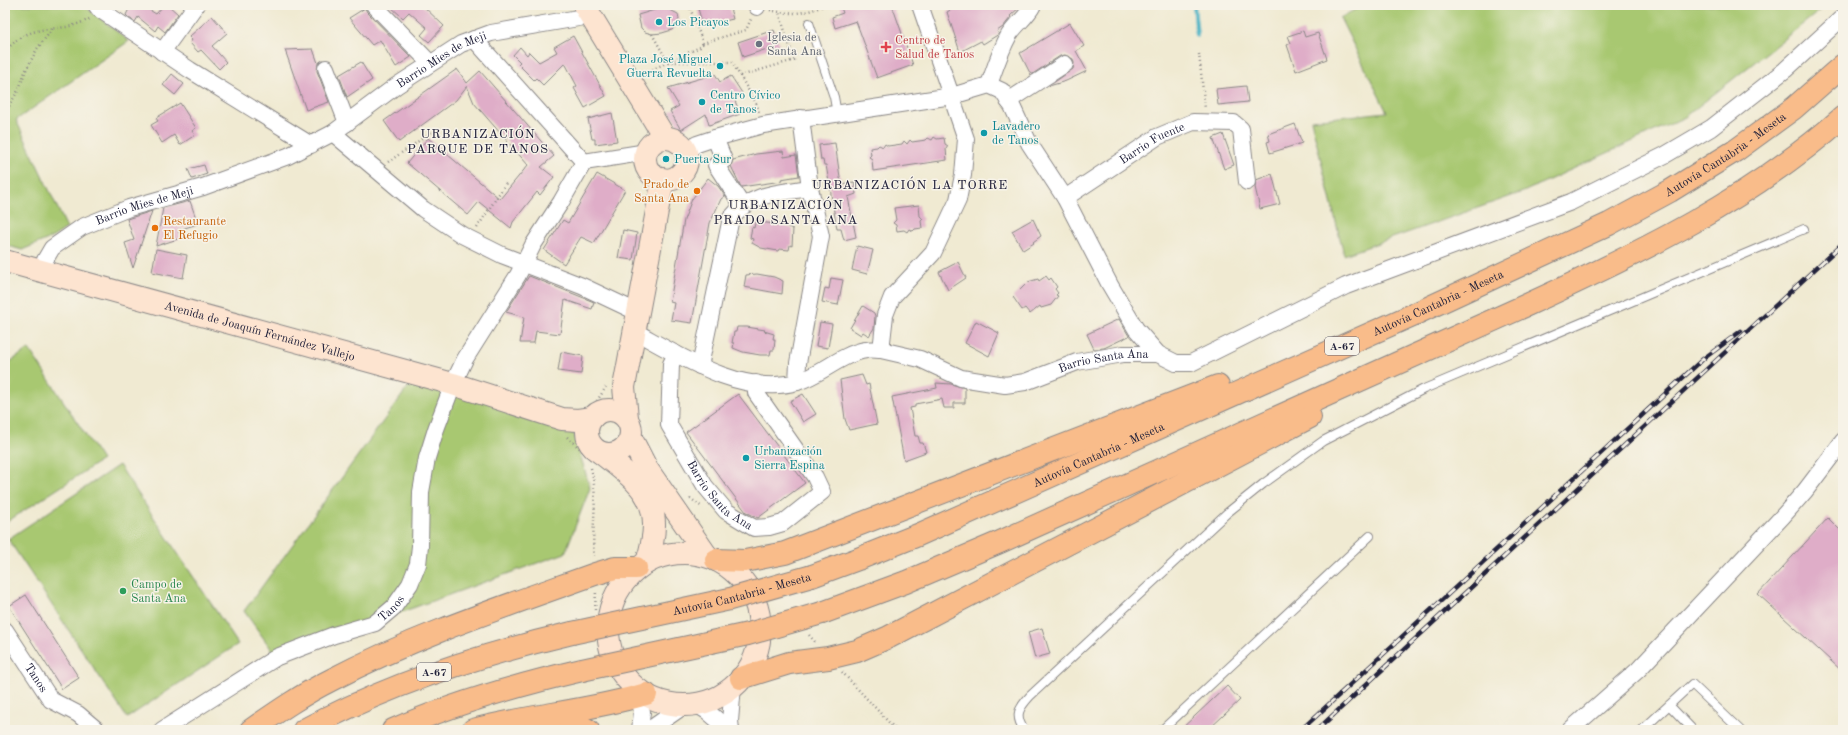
<svg xmlns="http://www.w3.org/2000/svg" width="1848" height="735" viewBox="0 0 1848 735" font-family="'Old Standard TT',serif">
<style>
.green{fill:#a8c871;stroke:#657556}
.lines{fill:none;stroke-linecap:round;stroke-linejoin:round}
.stream{stroke:#48b3c5;stroke-width:4}
.building{fill:#dfadc8}
.lane-casing{stroke:#898686;stroke-width:10}
.street-casing{stroke:#898686;stroke-width:18}
.secondary-casing{stroke:#898686;stroke-width:24}
.highway-casing{stroke:#898686;stroke-width:24}
.path{stroke:#898686;stroke-width:2.5;stroke-dasharray:1 3;stroke-linecap:butt}
.lane{stroke:#fff;stroke-width:8}
.street{stroke:#fff;stroke-width:16}
.secondary{stroke:#fde4d0;stroke-width:22}
.highway{stroke:#f9bc8a;stroke-width:22}
.rail-casing{stroke:#22223b;stroke-width:4.5}
.rail{stroke:#f7f3e8;stroke-width:3;stroke-dasharray:9;stroke-linecap:butt}
.highway-bridge-casing{stroke:#898686;stroke-width:24;stroke-linecap:butt}
.highway-bridge{stroke:#f9bc8a;stroke-width:22}
.culture-dot{fill:#0f9aa8;stroke:#f7f3e8;stroke-width:1.5}
.worship-dot{fill:#6b7280;stroke:#f7f3e8;stroke-width:1.5}
.health-dot{fill:#e0444e;stroke:#f7f3e8;stroke-width:1.5}
.food-dot{fill:#e8710a;stroke:#f7f3e8;stroke-width:1.5}
.leisure-dot{fill:#2e9e5b;stroke:#f7f3e8;stroke-width:1.5}
.labels{text-anchor:middle;stroke-width:3;stroke-linejoin:round;paint-order:stroke}
.shield{fill:#f7f3e8;stroke:#62616f;stroke-width:1}
.shield-label{font-size:11px;font-weight:bold;fill:#22223b}
.culture-label{font-size:12px;fill:#0d838f;stroke:#f7f3e8;text-anchor:start}
.worship-label{font-size:12px;fill:#5b616d;stroke:#f7f3e8;text-anchor:start}
.health-label{font-size:12px;fill:#be3a42;stroke:#f7f3e8;text-anchor:start}
.street-label{font-size:12px;fill:#22223b;stroke:#f7f3e8}
.food-label{font-size:12px;fill:#c56008;stroke:#f7f3e8;text-anchor:end}
.leisure-label{font-size:12px;fill:#27864d;stroke:#f7f3e8;text-anchor:start}
.neighbourhood-label{font-size:13px;letter-spacing:1px;fill:#22223b;stroke:#f7f3e8}
</style>
<rect width="100%" height="100%" fill="#f7f3e8"/>
<filter id="ink" filterUnits="userSpaceOnUse"><feTurbulence type="fractalNoise" baseFrequency=".025" numOctaves="2"/><feDisplacementMap in="SourceGraphic" scale="8" xChannelSelector="R" yChannelSelector="G"/><feConvolveMatrix kernelMatrix="1 2 1 2 8 2 1 2 1" color-interpolation-filters="sRGB"/></filter>
<filter id="wash" filterUnits="userSpaceOnUse"><feTurbulence type="fractalNoise" baseFrequency=".012" numOctaves="4" result="noise"/><feDisplacementMap in="SourceGraphic" scale="16" xChannelSelector="R" yChannelSelector="G"/><feGaussianBlur stdDeviation="0.9" result="paint"/><feColorMatrix in="noise" values="0 0 0 0 0 0 0 0 0 0 0 0 0 0 0 0 0 1.4 0 .05"/><feComposite in="paint" operator="in"/></filter>
<g filter="url(#wash)">
<rect width="100%" height="100%" fill="#f0ead2"/>
<path class="green" d="M14,5H83L129,41L16,120L67,228L53,237L22,250L5,245V11Z
M1363,5H1827L1685,117L1523,192L1344,255L1311,120L1387,112L1340,18Z
M29,349L102,460L5,523V365Z
M417,375L513,403L574,434L590,488L565,553L277,657L244,611Z
M119,465L238,644L127,718L8,539Z"/>
<g class="lines">
<path class="stream" d="M1194,5L1197,36"/>
</g>
<g id="blocks">
<path class="building" d="M124,5H144L143,6L156,14L164,5H168L178,14L165,32L158,26L155,31L138,17L135,22L129,18L126,15L129,9Z
M389,5H422L444,26L429,42L421,35L427,28L409,12L403,18Z
M697,5H729L733,19L703,26Z
M840,5H892L913,65L877,78L856,21L835,28L832,17L843,13Z
M959,5H1022L1010,16L1011,17L1003,27L997,31L999,34L983,44L981,41L960,52L947,12Z
M365,8L367,12L411,57L396,67L380,40L372,45L349,18Z
M661,8H666L678,14L679,19L678,23L672,30L662,33L652,34L645,32L641,28L638,15Z
M212,16L227,33L212,46L226,62L219,69L201,50L198,52L190,43L192,40L189,37Z
M1070,23L1084,46L1076,51L1087,71L1066,81L1049,86L1073,69L1074,63L1073,59L1065,55L1060,56L1031,75L1020,53Z
M774,30L779,45L743,57L738,42Z
M1303,31L1305,37L1318,33L1327,59L1296,71L1287,45L1291,43L1288,36Z
M573,36L606,96L585,108L574,88L577,86L565,63L543,85L536,78L534,80L518,64L520,62L513,55L520,47L527,55L529,52L539,62L557,52L554,47Z
M313,49L318,63L317,71L329,102L306,110L285,50Z
M361,62L372,80L347,97L339,75Z
M457,69L467,83L480,71L554,156L541,167L554,177L540,195L537,192L513,222L511,228L479,202L468,215L407,163L428,138L500,199L528,165L474,103L467,86L456,100L399,142L384,121Z
M172,74L184,84L175,95L163,85Z
M715,74L720,82L731,76L742,93L734,98L740,114L709,125L706,114L681,130L670,111L679,106L668,88Z
M1246,86L1248,102L1218,105L1216,89Z
M180,103L196,128L192,131L195,135L180,145L174,135L162,143L151,125L158,121L156,118Z
M612,113L617,141L595,144V139H592L588,119Z
M1295,124L1302,143L1270,153L1267,142L1270,141L1268,134Z
M1223,134L1234,165L1224,169L1213,138Z
M934,137L937,139L944,138L945,144L948,146L946,149L947,160L873,171L872,159L869,157L871,155L870,148L877,147L879,145L883,147L885,144L888,146L902,144L904,141L907,144L910,140L912,142L926,140L928,138L932,140Z
M835,143L841,184L854,182L856,194L848,197L856,237L844,240L841,229H837L826,165H824L823,160H821L819,145Z
M783,151L784,157L796,155L799,176L781,179L782,181L741,187L731,166L733,160L756,154Z
M204,165L207,174L192,179L188,169Z
M597,174L625,190L594,243L581,237L564,264L544,250L563,220L568,223Z
M1272,174L1280,204L1260,209L1255,187L1256,180Z
M708,178L718,186L725,196L721,199L710,223L692,323L671,320L674,303L670,302L684,220L692,199Z
M190,201L198,224L178,230L181,238L156,246L163,208Z
M919,205L920,216L923,219L921,221L922,228L915,229L913,231L909,229L907,232L904,230L897,231L896,225L893,223L896,220L894,208Z
M152,211L133,268L125,243L134,240L127,219Z
M1033,219L1041,236L1033,242L1034,243L1023,250L1012,231Z
M759,222L783,225L793,229L792,246L790,245L789,250L779,249L778,251L761,248L752,243L753,239L750,238L752,227L754,228L755,223Z
M623,230L637,233L633,260L618,258Z
M857,246L873,250L867,274L852,270Z
M156,249L187,255L183,278L152,272Z
M958,262L966,278L948,290L939,272Z
M757,274L774,277L783,281L782,294L744,287L746,275Z
M529,276L594,302L592,309L565,300L560,334L536,331L534,343H520L524,317L506,312Z
M1046,276L1049,280L1051,278L1057,287L1055,289L1058,293L1056,295L1058,296L1051,305L1041,308L1040,306L1030,314L1025,308L1022,310L1013,297L1028,282L1038,279L1039,281Z
M831,278L843,280L838,305L822,302L825,288L829,289Z
M863,306L874,313L875,316L874,328L869,336L863,332L861,335L850,328Z
M1119,319L1129,336L1104,348L1094,349L1087,334Z
M976,321L999,333L989,356L965,343Z
M820,322L832,324L828,348L816,346Z
M737,327H747L765,330L764,331L774,334L773,339H775L774,350H771L770,355H760L743,352L733,348L734,343H732L734,332H736Z
M561,352L583,356L581,374L558,371Z
M862,375L866,385L869,384L877,424L849,430L845,419L840,380Z
M936,383L951,384L965,388V403H954V408H944L942,399L915,404V407L910,408L915,436H918L920,443H923L926,452L904,460L892,397L937,388Z
M738,394L805,483L758,518L746,512L686,432Z
M803,394L816,414L803,422L790,401Z
M1828,518L1843,533V672L1758,594Z
M26,595L79,678L62,689L9,606Z
M1042,628L1050,654L1035,658L1028,632Z
M1227,686L1240,700L1208,730H1180Z"/>
</g>
</g>
<g filter="url(#ink)">
<use href="#blocks" fill-opacity="0" stroke="#898686" stroke-width="1"/>
<g class="lines">
<defs>
<path id="lane" d="M809,23L834,97L837,114
M1669,705L1693,730
M1024,730C1014,715 1019,708 1030,696L1227,513L1263,484L1323,441L1424,389L1804,229
M1162,730L1370,536
M1642,730L1692,684L1740,730"/>
<g id="street">
<path d="M96,5L99,9L190,70L311,145"/>
<path d="M374,5L430,63"/>
<path d="M756,5L757,7"/>
<path d="M474,39L584,162"/>
<path d="M162,52L196,5"/>
<path d="M326,68L347,123"/>
<path d="M989,85C995,68 1000,51 1009,35C1016,24 1027,17 1033,5"/>
<path d="M1008,101L1065,64"/>
<path d="M333,133L423,209L462,235L502,255L582,286L637,312"/>
<path d="M715,138L724,160L716,165L742,205"/>
<path d="M686,151L697,144L715,138L763,125L952,96L989,85L1002,91L1012,106L1029,143L1065,198L1110,285L1136,329L1158,354L1176,363H1191L1346,286L1571,202L1665,155L1711,128L1785,70L1843,17"/>
<path d="M584,162L647,152"/>
<path id="s1" d="M1065,198L1157,137L1193,122L1234,123L1241,129L1247,182"/>
<path id="s2" d="M42,271L45,260L52,248L82,227L129,208L203,187L288,156L333,133L396,86L461,44L491,33L590,16"/>
<path d="M634,331C680,356 743,397 797,382C821,375 841,354 866,350C871,349 876,350 881,350L885,315L892,297L933,253L958,200L963,175L966,139L920,5"/>
<path id="s3" d="M881,350L920,359L961,378L1005,385L1025,382L1077,362L1123,354H1158"/>
<path id="s4" d="M676,354L671,364L669,425L705,486L726,511L754,528L769,527L783,523L822,492L815,477L756,393V383"/>
<path d="M700,366L731,218C752,192 780,193 810,188"/>
<path d="M797,382L798,363L821,236L810,188L801,118"/>
<path id="s5" d="M5,630L51,700L78,714L97,730"/>
<path d="M638,690L642,712L640,730"/>
<path d="M694,703L707,711L729,730"/>
<path id="s6" d="M162,730L277,657L334,635L375,623L394,607L410,584L418,564L420,546L421,492L427,458L436,429L453,384L465,359L518,275L533,245L561,202L584,162"/>
<path d="M649,730L685,705"/>
<path d="M731,730L730,721L733,686"/>
<path d="M1570,730L1638,670L1783,516L1805,491L1843,441"/>
</g>
<g id="secondary">
<path d="M584,5L665,138"/>
<circle cx="666" cy="159" r="21"/>
<path id="s7" d="M5,261L453,384L562,419L578,420L592,418"/>
<circle cx="609" cy="432" r="22"/>
<path d="M627,418L624,387L663,179"/>
<path d="M631,438L647,469L707,556"/>
<path d="M601,453C645,487 666,503 647,562"/>
<circle cx="684" cy="629" r="76"/>
</g>
<g id="highway">
<path d="M716,560L745,561L785,553L1218,386"/>
<path id="s8" d="M812,576L858,559L918,535L1417,313L1609,224L1670,191L1735,151L1794,108L1843,65"/>
<path d="M822,613L906,582L1000,542L1529,304C1640,253 1751,199 1843,117"/>
<path d="M741,678L789,663L828,658L857,651L889,637L1310,417"/>
<path d="M552,717L565,718L588,730"/>
<path d="M251,730C277,712 303,694 331,680C415,636 506,606 595,574L615,568H636"/>
<path d="M304,730C388,684 479,655 572,633"/>
<path d="M393,730C454,703 518,685 582,670"/>
<path d="M473,730C530,715 589,711 646,694"/>
</g>
</defs>
<use href="#lane" class="lane-casing"/>
<use href="#street" class="street-casing"/>
<use href="#secondary" class="secondary-casing"/>
<use href="#highway" class="highway-casing"/>
<path class="path" d="M689,5L703,43L746,30L751,19
M770,10C790,15 806,14 825,5
M652,34L668,62H732L757,105L759,112
M5,52C23,29 41,30 66,27C74,26 82,22 90,19
M1199,54L1205,109
M645,73L700,47L703,43
M740,76L794,60L779,12
M5,113L19,89L25,72L37,49L54,27
M388,162L432,132
M477,228L506,183
M597,401L606,387
M567,437L584,452
M591,468C599,498 591,526 594,556
M690,498L702,507
M595,610L596,591
M809,635L816,643
M842,672L896,730"/>
<use href="#lane" class="lane"/>
<use href="#street" class="street"/>
<use href="#secondary" class="secondary"/>
<use href="#highway" class="highway"/>
<defs>
<path id="rail" d="M1301,730L1703,359L1741,331
M1317,730L1843,243"/>
</defs>
<use href="#rail" class="rail-casing"/>
<use href="#rail" class="rail"/>
<defs>
<g id="highway-bridge">
<path id="s9" d="M572,633L730,599L812,576"/>
<path d="M582,670L748,634L822,613"/>
</g>
</defs>
<use href="#highway-bridge" class="highway-bridge-casing"/>
<use href="#highway-bridge" class="highway-bridge"/>
</g>
</g>
<g class="culture-dot">
<circle cx="659" cy="22" r="4"/>
<circle cx="720" cy="66" r="4"/>
<circle cx="702" cy="102" r="4"/>
<circle cx="984" cy="133" r="4"/>
<circle cx="666" cy="159" r="4"/>
<circle cx="746" cy="458" r="4"/>
</g>
<circle class="worship-dot" cx="759" cy="44" r="4"/>
<path class="health-dot" d="M884 41h4v4h4v4h-4v4h-4v-4h-4v-4h4z"/>
<g class="food-dot">
<circle cx="697" cy="191" r="4"/>
<circle cx="155" cy="228" r="4"/>
</g>
<circle class="leisure-dot" cx="123" cy="591" r="4"/>
<g class="labels">
<g class="shield">
<rect x="1325" y="337" width="34" height="18" rx="3"/>
<rect x="417" y="663" width="34" height="18" rx="3"/>
</g>
<g class="shield-label">
<text x="1342" y="350">A-67</text>
<text x="434" y="676">A-67</text>
</g>
<g class="culture-label">
<text x="667" y="26">Los Picayos</text>
<text x="712" y="63" text-anchor="end">Plaza José Miguel<tspan x="712" dy="14">Guerra Revuelta</tspan></text>
<text x="710" y="99">Centro Cívico<tspan x="710" dy="14">de Tanos</tspan></text>
<text x="992" y="130">Lavadero<tspan x="992" dy="14">de Tanos</tspan></text>
<text x="674" y="163">Puerta Sur</text>
<text x="754" y="455">Urbanización<tspan x="754" dy="14">Sierra Espina</tspan></text>
</g>
<g class="worship-label">
<text x="767" y="41">Iglesia de<tspan x="767" dy="14">Santa Ana</tspan></text>
</g>
<g class="health-label">
<text x="895" y="44">Centro de<tspan x="895" dy="14">Salud de Tanos</tspan></text>
</g>
<g class="street-label">
<text dy="4" stroke="none"><textPath href="#s2" startOffset="462">Barrio Mies de Meji</textPath></text>
<text dy="4" stroke="none"><textPath href="#s1" startOffset="103">Barrio Fuente</textPath></text>
<text dy="4" stroke="none"><textPath href="#s8" startOffset="1007">Autovía Cantabria - Meseta</textPath></text>
<text dy="4" stroke="none"><textPath href="#s2" startOffset="128">Barrio Mies de Meji</textPath></text>
<text dy="4" stroke="none"><textPath href="#s8" startOffset="683">Autovía Cantabria - Meseta</textPath></text>
<text dy="4" stroke="none"><textPath href="#s7" startOffset="264">Avenida de Joaquín Fernández Vallejo</textPath></text>
<text dy="4" stroke="none"><textPath href="#s3" startOffset="232">Barrio Santa Ana</textPath></text>
<text dy="4" stroke="none"><textPath href="#s8" startOffset="311">Autovía Cantabria - Meseta</textPath></text>
<text dy="4" stroke="none"><textPath href="#s4" startOffset="160">Barrio Santa Ana</textPath></text>
<text dy="4" stroke="none"><textPath href="#s9" startOffset="174">Autovía Cantabria - Meseta</textPath></text>
<text dy="4" stroke="none"><textPath href="#s6" startOffset="262">Tanos</textPath></text>
<text dy="4" stroke="none"><textPath href="#s5" startOffset="57">Tanos</textPath></text>
</g>
<g class="food-label">
<text x="689" y="188">Prado de<tspan x="689" dy="14">Santa Ana</tspan></text>
<text x="163" y="225" text-anchor="start">Restaurante<tspan x="163" dy="14">El Refugio</tspan></text>
</g>
<g class="leisure-label">
<text x="131" y="588">Campo de<tspan x="131" dy="14">Santa Ana</tspan></text>
</g>
<g class="neighbourhood-label">
<text x="478" y="138">URBANIZACIÓN<tspan x="478" dy="15">PARQUE DE TANOS</tspan></text>
<text x="910" y="189">URBANIZACIÓN LA TORRE</text>
<text x="786" y="209">URBANIZACIÓN<tspan x="786" dy="15">PRADO SANTA ANA</tspan></text>
</g>
</g>
<rect width="1848" height="735" fill="none" stroke="#f7f3e8" stroke-width="20"/>
</svg>
